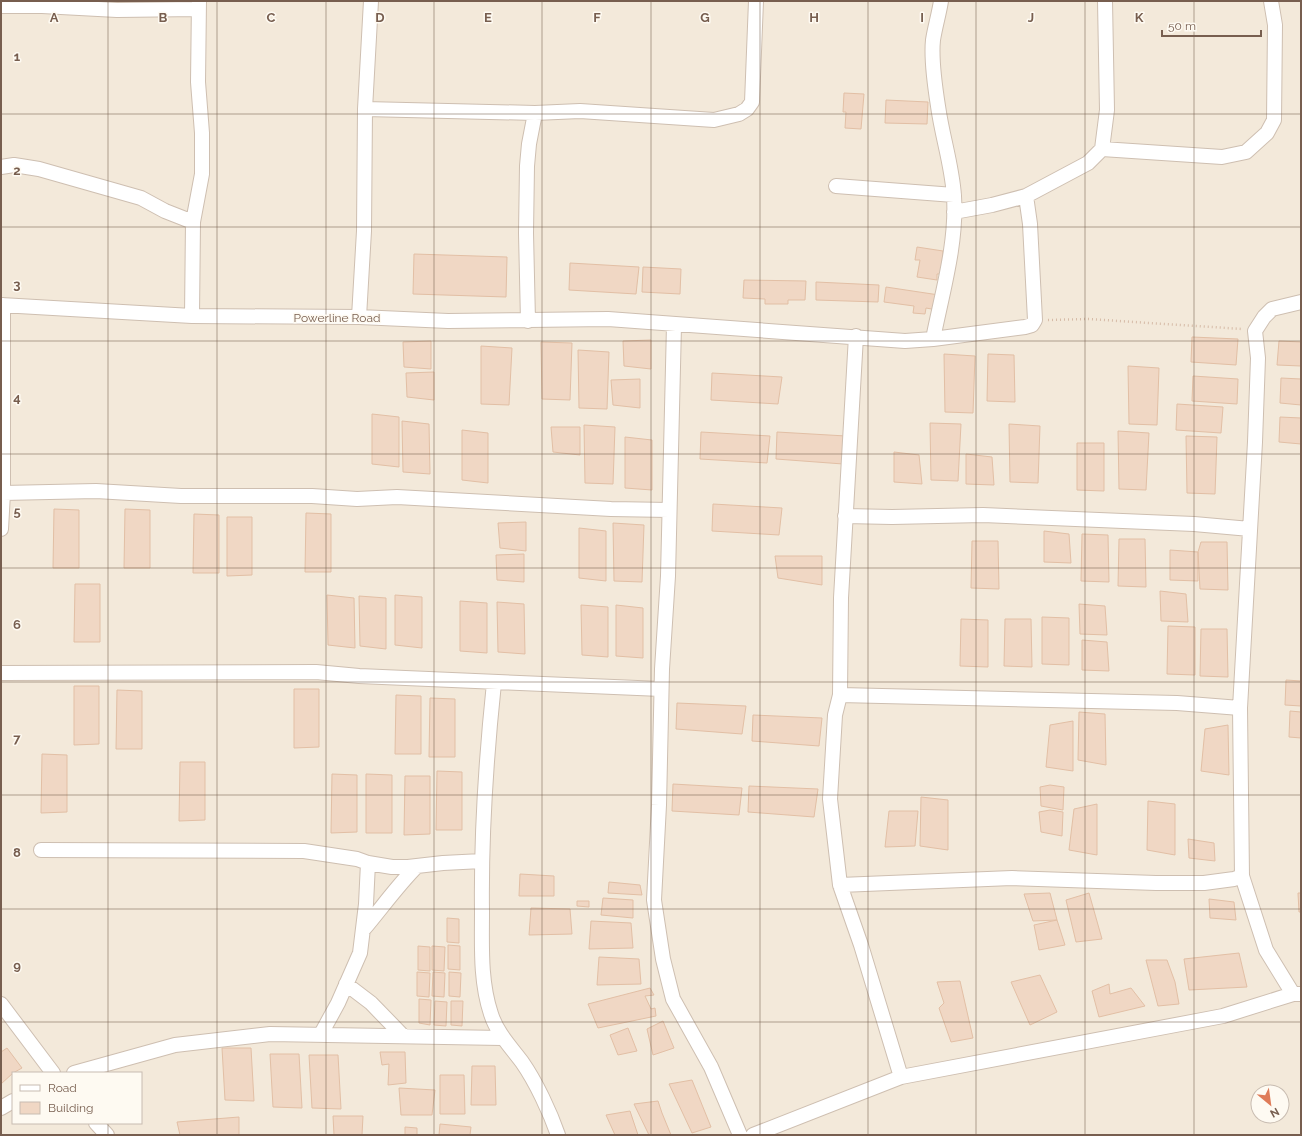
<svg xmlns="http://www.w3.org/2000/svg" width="1302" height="1136" viewBox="0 0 1302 1136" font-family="Raleway,sans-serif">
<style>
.residential{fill:#f3e9da;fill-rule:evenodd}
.building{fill:#f0d7c4;stroke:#e2bfa5}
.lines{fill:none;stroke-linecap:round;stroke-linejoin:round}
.minor-casing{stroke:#cebfb1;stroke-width:16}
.path{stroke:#d6bba7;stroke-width:2.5;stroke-dasharray:1 3;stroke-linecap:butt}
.minor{stroke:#fff;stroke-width:14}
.grid{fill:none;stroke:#775e4f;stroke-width:1;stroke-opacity:0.55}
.labels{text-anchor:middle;stroke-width:3;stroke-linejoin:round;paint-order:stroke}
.street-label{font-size:12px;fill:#775e4f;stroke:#fefaf2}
.grid-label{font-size:13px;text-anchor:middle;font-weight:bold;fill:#775e4f;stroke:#fefaf2;stroke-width:3;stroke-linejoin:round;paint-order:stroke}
</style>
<rect width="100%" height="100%" fill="#fcf6ec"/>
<path class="residential" d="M1,1H1301V1135H1ZM13,1073H141V1123H13ZM1258,1092H1282V1116H1258Z"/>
<path class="building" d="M844,93L864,94L861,129L845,128L846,112H843Z
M886,100L928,102L927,124L885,123Z
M917,247L943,251L941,274H937V280L917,277L920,260H915Z
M414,254L507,257L506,297L413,294Z
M570,263L639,267L636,294L569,290Z
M643,267L681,269L680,294L642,292Z
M744,280L806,281L805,300H788V304H765V299L743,298Z
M816,282L879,285L878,302L816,300Z
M886,287L939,295L937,310L926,308L925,314L913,313L914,306L884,302Z
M1192,337L1238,339L1236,365L1191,362Z
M651,340V369L624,366L623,341Z
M431,341V369L404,367L403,342Z
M1279,341L1301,342V366L1277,365Z
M541,342L572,343L570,400L542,399Z
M481,346L512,348L509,405L481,404Z
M578,350L609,352L607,409L579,408Z
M944,354L975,356L973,413L945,412Z
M988,354L1014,355L1015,402L987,401Z
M1128,366L1159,368L1157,425L1129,424Z
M434,372V400L407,397L406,373Z
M712,373L782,377L778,404L711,400Z
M1193,376L1238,379L1237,404L1192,401Z
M1281,378L1301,379V405L1280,403Z
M640,379V408L613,405L611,380Z
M1177,404L1223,407L1221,433L1176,430Z
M372,414L399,417V467L372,464Z
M1280,417L1301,418V444L1279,442Z
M402,421L429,424L430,474L403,472Z
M930,423L961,424L958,481L931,480Z
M1009,424L1040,426L1038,483L1010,482Z
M584,425L615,427L613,484L585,483Z
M551,427H580V455L553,452Z
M462,430L488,433V483L462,480Z
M1118,431L1149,433L1146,490L1119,489Z
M701,432L770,436L767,463L700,459Z
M777,432L846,436L843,464L776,459Z
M1186,436L1217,437L1215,494L1187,493Z
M625,437L652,440V490L625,488Z
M1077,443H1104V491L1077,490Z
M894,452L919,455L922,484L894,482Z
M966,454L992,457L994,485L966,484Z
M713,504L782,508L779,535L712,531Z
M54,509L79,510V568H53Z
M125,509L150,510V568H124Z
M306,513L331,514V572H305Z
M194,514L219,515V573H193Z
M227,517H252V575L227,576Z
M526,522V551L500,548L498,523Z
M613,523L644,525L642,582L614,581Z
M579,528L606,531V581L579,578Z
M1044,531L1069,534L1071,563L1044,562Z
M1082,534L1108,535L1109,582L1081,581Z
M1119,539H1145L1146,587L1118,586Z
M972,541H998L999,589L971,588Z
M1201,542H1227L1228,590L1200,589L1198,552Z
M1170,550L1198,552V581L1170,580Z
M524,554V582L497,580L496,555Z
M775,556H822V585L778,578Z
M75,584H100V642H74Z
M1160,591L1186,594L1188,622L1161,621Z
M327,595L354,598L355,648L328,645Z
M395,595L422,597V648L395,645Z
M359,596L386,598V649L360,646Z
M460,601L487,603V653L460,651Z
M497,602L524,604L525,654L498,652Z
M1079,604L1105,606L1107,635L1080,634Z
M581,605L608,607V657L582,655Z
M616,605L643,608V658L616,656Z
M1042,617L1069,618V665L1042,664Z
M961,619L988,620V667L960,666Z
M1005,619H1031L1032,667L1004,666Z
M1168,626L1195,627V675L1167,674Z
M1201,629H1227L1228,677L1200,676Z
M1082,640L1107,642L1109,671L1082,670Z
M1286,680L1301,681V706L1285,705Z
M74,686H99V744L74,745Z
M294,689H319V747L294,748Z
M117,690L142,691V749H116Z
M396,695L421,696V754H395Z
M430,698L455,699V757H429Z
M677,703L746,706L742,734L676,729Z
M1290,711L1301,712V738L1289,737Z
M1079,712L1105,714L1106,765L1078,760Z
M753,715L822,718L819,746L752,741Z
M1073,721V771L1046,767L1050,725Z
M1228,725L1229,775L1201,771L1205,729Z
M42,754L67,755V812L41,813Z
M180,762H205V820L179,821Z
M437,771L462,772V830H436Z
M332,774L357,775V832L331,833Z
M366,774L392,775V833H366Z
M405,776H430V834L404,835Z
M673,784L742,788L739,815L672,811Z
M1050,785L1064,787L1063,810L1041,806L1040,787Z
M749,786L818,789L814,817L748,812Z
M921,797L948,800V850L920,846Z
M1148,801L1175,804V855L1147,850Z
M1097,804V855L1069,850L1074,809Z
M1050,810L1063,812L1062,836L1041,832L1039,812Z
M889,811H918L915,846L885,847Z
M1188,839L1214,843L1215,861L1189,858Z
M520,874L554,876V896H519Z
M609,882L640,885L642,895L608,893Z
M1050,893L1057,920L1033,921L1024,894Z
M1089,893L1102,939L1076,942L1066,900Z
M1298,893H1301V912H1299Z
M603,898L633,900V918L601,915Z
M1209,899L1234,902L1236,920L1210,918Z
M577,901H589V907L577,906Z
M531,908L570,909L572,934L529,935Z
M447,918L459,919V943L447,942Z
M1057,920L1065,945L1039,950L1034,925Z
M591,921L631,923L633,948L589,949Z
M448,945L460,946V970L448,969Z
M418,946L430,947V971L418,970Z
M432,946L445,947L444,971L432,970Z
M1239,953L1247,987L1189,990L1184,959Z
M599,957L639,959L641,984L597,985Z
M1146,960H1167L1175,982L1179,1004L1158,1006Z
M417,972L430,973L429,997L417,996Z
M433,972L445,973L444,997L432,996Z
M449,972L461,973L460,997L449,996Z
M1040,975L1057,1012L1030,1025L1011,982Z
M960,981L973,1038L951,1042L939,1008L944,1003L937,982Z
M1109,984L1110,994L1131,988L1145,1006L1099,1017L1092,991Z
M650,988L654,995L645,996L651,1009L655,1008L656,1016L598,1028L588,1004Z
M419,999L431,1000L430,1025L419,1023Z
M435,1001L447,1002L446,1026L434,1025Z
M451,1001H463L462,1026L451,1025Z
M663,1021L674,1048L653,1055L647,1029Z
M628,1028L637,1051L618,1055L610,1035Z
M7,1048L22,1068L13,1073L1,1084V1052Z
M222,1048H251L254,1101L225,1100Z
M380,1052H405L406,1083L388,1085L389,1064L382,1065Z
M270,1054H299L302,1108L273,1107Z
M309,1055H338L341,1109L312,1108Z
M472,1066H495L496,1105H471Z
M440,1075H464L465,1114H440Z
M692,1080L711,1127L692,1133L669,1084Z
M399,1088L435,1090L432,1115H401Z
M658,1101L662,1113L671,1135H649L634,1104Z
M630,1111L638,1135H615L606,1115Z
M333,1116H363L362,1135H334Z
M239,1117V1135H180L177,1122Z
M440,1124L471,1127L470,1135H439Z
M405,1127L417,1128V1135H405Z"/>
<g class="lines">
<defs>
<path id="minor" d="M42,1V6L117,10L198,9
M1,6H42
M365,109L535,113L580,111L714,120L739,114L747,109L752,102L756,1
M1102,149L1222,157L1246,152L1267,133L1274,120L1275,25L1271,1
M1,167L14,165L39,169L141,198L165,211L193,222
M836,186L954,195
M954,212L992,205L1026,196L1088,163L1102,149L1107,110L1105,1
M1,305L192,316L359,317L448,321L608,319L905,341L933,339L1025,327L1032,325L1035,320L1030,224L1026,196
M192,316L193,222L202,174V133L198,82L199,1
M359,317L364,231L365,109L371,1
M528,321L526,233L527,166L529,144L535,113
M674,325L668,576L662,669L659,805L654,900L663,959L673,999L711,1067L740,1135
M933,339C942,293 957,244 954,196C952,165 942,136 938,106C935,87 931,59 933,40C935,27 939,14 941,1
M3,493L96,491L181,496H312L357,499L397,497L611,509L669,510
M845,516L892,517L983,515L1194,524L1250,529
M1,529L3,493V305
M1,673L316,672L359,676L661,689
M494,683C486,759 481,836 482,912C482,946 480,981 491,1014C497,1033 510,1046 522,1062C536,1082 550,1112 558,1135
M840,695L1177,703L1240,708
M41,850L304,851L357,859L368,863L392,867H408L443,863L482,861
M840,885L1012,878L1156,883H1204L1234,879L1242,876
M363,930C381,909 397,886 417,866
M346,984L371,1003L403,1036
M1293,994L1266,950L1242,876L1240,708L1255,442L1258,358L1255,331L1264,317L1272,309L1301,302
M1,1004L53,1073
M321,1034L338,1003L360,953L366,904L368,863
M74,1073L175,1045L270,1034L502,1038
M901,1077L1223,1016L1293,994H1301
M1,1108L13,1101
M96,1123L107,1135
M753,1135L901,1077L861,945L840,885L830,799L835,715L840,695L841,598L856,336"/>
</defs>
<use href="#minor" class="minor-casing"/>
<path class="path" d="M1048,320L1088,319L1242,329"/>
<use href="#minor" class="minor"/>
</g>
<path class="grid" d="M108,1V1073M217,1V1135M326,1V1135M434,1V1135M542,1V1135M651,1V1135M760,1V1135M868,1V1135M976,1V1135M1085,1V1135M1194,1V1135M1,114H1301M1,227H1301M1,341H1301M1,454H1301M1,568H1301M1,682H1301M1,795H1301M1,909H1301M1,1022H1301M108,1123V1135"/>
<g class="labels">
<g class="street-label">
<text x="337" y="322">Powerline Road</text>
</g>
</g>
<g class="grid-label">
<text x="54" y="22">A</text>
<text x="163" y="22">B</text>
<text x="271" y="22">C</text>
<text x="380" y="22">D</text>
<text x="488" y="22">E</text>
<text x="597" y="22">F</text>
<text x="705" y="22">G</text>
<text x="814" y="22">H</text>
<text x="922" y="22">I</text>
<text x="1031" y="22">J</text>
<text x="1139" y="22">K</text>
<text x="17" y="61">1</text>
<text x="17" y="175">2</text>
<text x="17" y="289">3</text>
<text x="17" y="402">4</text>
<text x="17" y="516">5</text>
<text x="17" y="629">6</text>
<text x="17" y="743">7</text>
<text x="17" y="857">8</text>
<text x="17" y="970">9</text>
</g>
<rect width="1302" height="1136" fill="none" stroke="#775e4f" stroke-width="4"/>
<rect x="12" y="1072" width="130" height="52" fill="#fefaf2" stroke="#c8bcb1"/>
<rect x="20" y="1085" width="20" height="6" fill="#ffffff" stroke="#c8bcb1"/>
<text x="48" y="1092" font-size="12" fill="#775e4f">Road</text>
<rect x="20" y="1102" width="20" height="12" fill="#f0d7c4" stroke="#c8bcb1"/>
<text x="48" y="1112" font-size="12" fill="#775e4f">Building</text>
<g transform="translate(1270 1104) rotate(151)"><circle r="19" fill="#fefaf2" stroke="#c8bcb1"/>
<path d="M0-3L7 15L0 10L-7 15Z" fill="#df7b58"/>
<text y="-6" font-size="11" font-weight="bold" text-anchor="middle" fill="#775e4f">N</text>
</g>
<path d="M1162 30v6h99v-6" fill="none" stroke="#775e4f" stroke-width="2"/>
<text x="1168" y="30" font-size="12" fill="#775e4f" stroke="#fefaf2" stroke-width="3" paint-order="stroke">50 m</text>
</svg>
